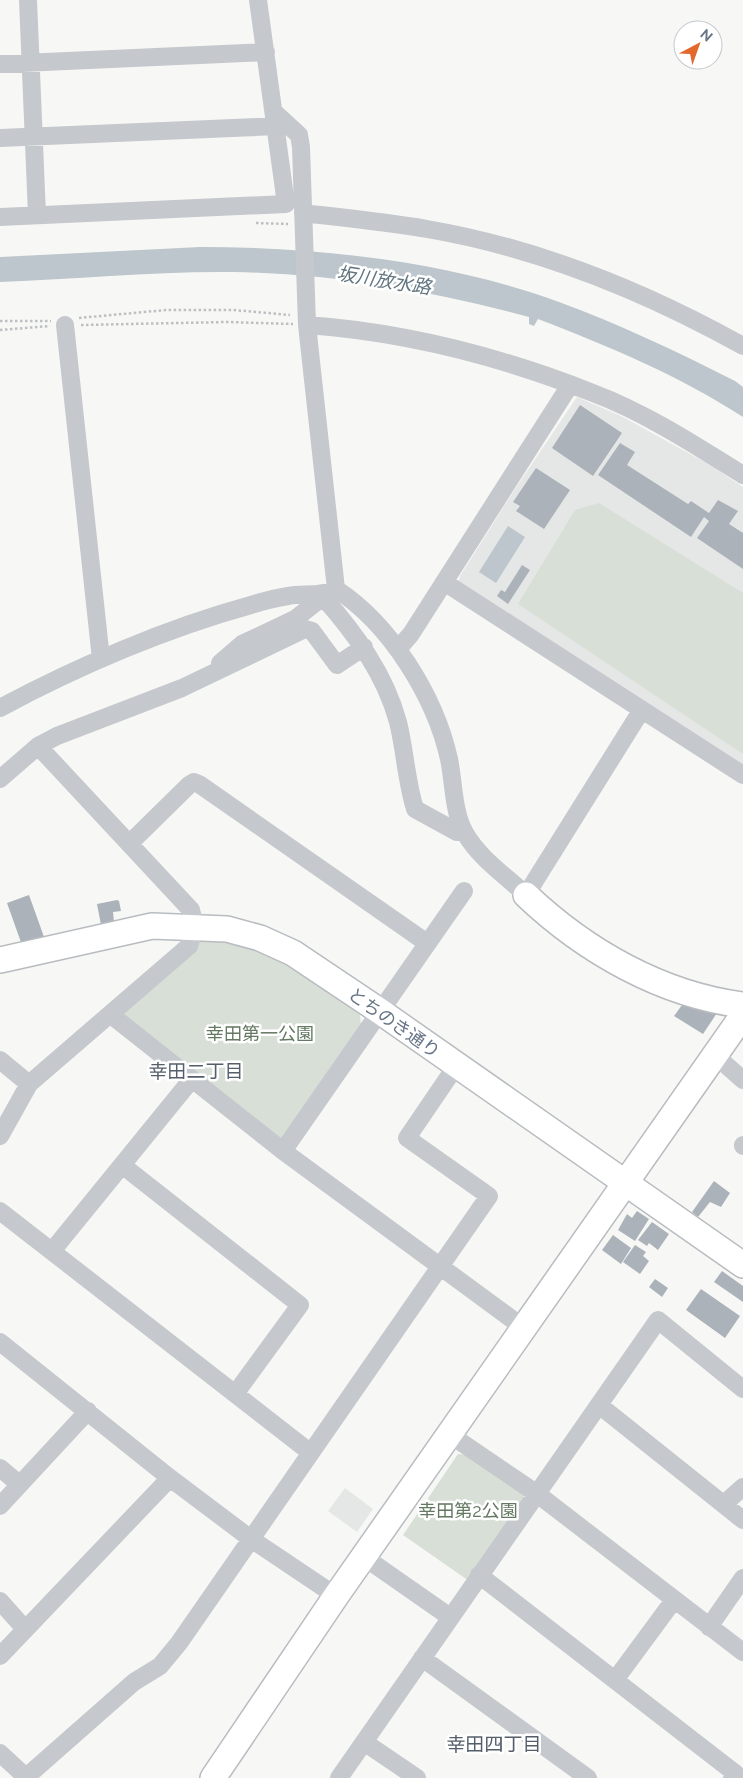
<svg xmlns="http://www.w3.org/2000/svg" width="743" height="1778" viewBox="0 0 743 1778" font-family="Raleway,'Noto Sans JP',sans-serif">
<style>
.built{fill:#e5e7e6}
.green{fill:#d8dfd6}
.water{fill:#bdc6cc}
.building{fill:#abb2b9}
.lines{fill:none;stroke-linecap:round;stroke-linejoin:round}
.secondary-casing{stroke:#b8bcc1;stroke-width:28}
.path{stroke:#bdbfc2;stroke-width:2.5;stroke-dasharray:2.5 2.5;stroke-linecap:butt}
.street{stroke:#c5c8cc;stroke-width:18}
.secondary{stroke:#fff;stroke-width:25}
.labels{text-anchor:middle;stroke-width:5;stroke-linejoin:round;paint-order:stroke}
.street-label{font-size:18px;fill:#677586;stroke:#fff}
.park-label{font-size:18px;fill:#647862;stroke:#fff}
.water-label{font-size:19px;font-style:italic;fill:#637681;stroke:#fff}
.neighbourhood-label{font-size:19px;fill:#555f6b;stroke:#fff}
</style>
<rect width="100%" height="100%" fill="#f7f8f5"/>
<path class="built" d="M577,397L621,416L712,466L743,487V767L458,583L460,576L513,492Z
M345,1488L373,1509L357,1532L328,1511Z"/>
<path class="green" d="M599,503L743,593V754L518,604L575,510Z
M208,931C266,945 313,981 360,1015L361,1025L281,1139L116,1015L192,950Z
M458,1454L469,1455L524,1495V1499L469,1581L403,1535Z"/>
<path class="water" d="M200,247C318,247 447,261 559,302C619,324 678,352 735,381L743,387V417C680,376 608,346 538,319L534,326L529,324V317C433,291 335,274 234,272C156,271 78,279 0,282V257Z
M508,526L525,537L496,583L479,572Z"/>
<path class="building" d="M580,405L622,433L593,476L552,448Z
M620,443L635,452L627,465L688,504L691,501L709,513L718,500L738,511L729,524L743,533V569L697,538L709,521L704,517L691,537L598,475Z
M536,468L570,490L544,529L516,511L520,506L513,502Z
M522,565L530,570L508,604L497,596L501,590L505,592Z
M29,895L44,937L22,945L7,903Z
M117,900L119,901L121,911L113,912L114,922L101,925L97,904Z
M685,1001L717,1013L703,1034L674,1016Z
M714,1181L730,1193L721,1207L710,1202L698,1217L692,1212Z
M637,1211L649,1219L635,1241L618,1230L627,1214L632,1218Z
M652,1222L669,1234L658,1250L649,1243L647,1246L638,1240Z
M613,1235L631,1248L621,1264L602,1250Z
M635,1245L646,1252L643,1256L649,1261L640,1274L623,1262Z
M722,1271L743,1286V1302L714,1282Z
M655,1279L668,1288L662,1297L649,1287Z
M701,1289L740,1316L725,1338L686,1310Z"/>
<g class="lines">
<defs>
<path id="secondary" d="M526,895C585,951 662,995 743,1005
M0,960L152,926L227,929L260,938L293,953L381,1012L743,1265
M213,1778L336,1596L743,1015"/>
</defs>
<use href="#secondary" class="secondary-casing"/>
<path class="path" d="M256,223L288,224
M79,318L166,310H234L290,315
M0,321H51
M81,325L227,322L293,324
M0,330L50,326"/>
<path class="street" d="M28,0L37,215
M0,64L266,52
M275,113L299,135L301,147L307,325L336,589
M0,138L277,126
M303,213C345,218 386,222 427,229C538,248 646,292 743,346
M0,217L286,204L258,0
M65,325L101,659
M307,325C405,332 502,357 593,393C646,413 695,445 743,475
M444,582L743,775
M323,597C355,633 385,674 398,722C405,750 406,780 415,809L457,832H464
M398,649L411,634L570,385
M220,663L242,644L295,619L328,593
M0,708C76,667 167,628 251,605C263,601 276,598 288,596C304,593 322,597 336,589C390,624 435,696 449,759C454,783 453,812 465,833C479,858 506,876 526,895L641,711
M0,779L38,746L57,736L182,688L305,629L312,631L337,665L364,647
M130,843L189,785L194,782L199,784L427,943
M111,1015L283,1151L524,1328
M716,1056L743,1080
M0,1060L29,1084
M0,1136L29,1084L189,946L195,926L191,910L38,746
M743,1145V1146
M283,1151L464,891
M122,1165L300,1305L235,1394
M0,1211L311,1453
M52,1251L192,1079
M0,1342L170,1478L251,1539L336,1596
M599,1405L743,1520
M449,1434L536,1493L743,1652
M0,1468L19,1484
M724,1504L743,1487
M0,1506L88,1411
M364,1557L450,1617
M479,1575L735,1773L732,1778
M0,1601L25,1629
M709,1627L743,1578
M0,1656L170,1478
M422,1658L588,1778
M615,1680L674,1600
M364,1742L417,1778
M0,1753L26,1777
M25,1778L134,1682L160,1666L179,1643L489,1196L407,1138L456,1066
M339,1778L658,1320L743,1389"/>
<use href="#secondary" class="secondary"/>
</g>
<g class="labels">
<g class="street-label">
<text transform="translate(394 1023) rotate(35)" y="6">とちのき通り</text>
</g>
<g class="park-label">
<text x="260" y="1040">幸田第一公園</text>
<text x="468" y="1517">幸田第2公園</text>
</g>
<g class="water-label">
<text transform="translate(384 280) rotate(9)" y="7">坂川放水路</text>
</g>
<g class="neighbourhood-label">
<text x="196" y="1078">幸田二丁目</text>
<text x="494" y="1751">幸田四丁目</text>
</g>
</g>
<g transform="translate(698 45) rotate(41)"><circle r="24" fill="#ffffff" stroke="#c2c8cf"/>
<path d="M0-4L9 19L0 12L-9 19Z" fill="#e2682b"/>
<text y="-8" font-size="14" font-weight="bold" text-anchor="middle" fill="#677586">N</text>
</g>
</svg>
